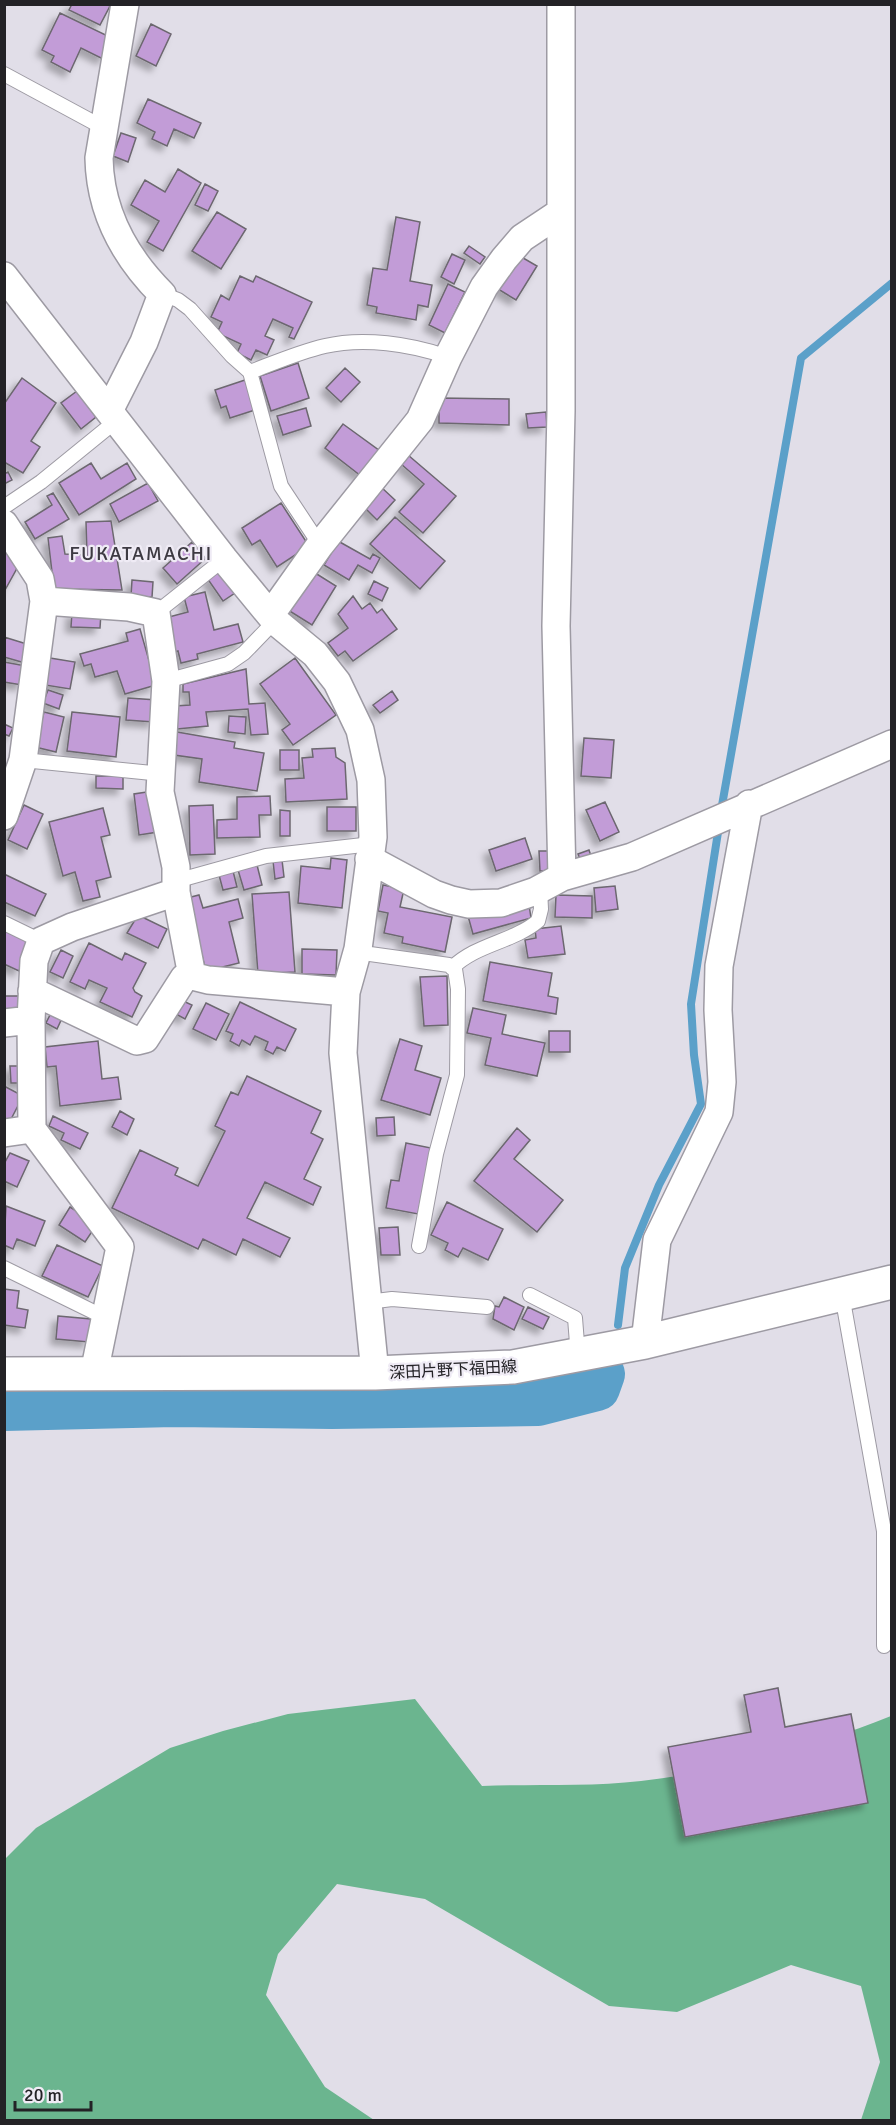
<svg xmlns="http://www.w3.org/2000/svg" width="896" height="2125" viewBox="0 0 896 2125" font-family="Signika,'Noto Sans JP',sans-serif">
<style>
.forest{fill:#6bb58f}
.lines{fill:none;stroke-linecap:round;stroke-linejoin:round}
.stream{stroke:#5ba0c9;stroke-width:8}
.river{stroke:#5ba0c9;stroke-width:46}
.building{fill:#c29cd7;stroke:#6c676f;stroke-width:1.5;filter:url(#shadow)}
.lane-casing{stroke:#9d9aa3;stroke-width:16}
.street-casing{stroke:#9d9aa3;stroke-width:30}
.secondary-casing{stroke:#9d9aa3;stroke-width:36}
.lane{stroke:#fff;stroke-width:14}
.street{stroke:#fff;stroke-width:27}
.secondary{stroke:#fff;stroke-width:33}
.labels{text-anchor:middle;stroke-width:4.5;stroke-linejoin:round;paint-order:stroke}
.street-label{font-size:16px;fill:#232226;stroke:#efebf5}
.quarter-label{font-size:20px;letter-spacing:1.5px;fill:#3d3a42;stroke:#efebf5}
</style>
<defs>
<filter id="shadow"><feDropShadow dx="-5.5" dy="5.5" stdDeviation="3" flood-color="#0004"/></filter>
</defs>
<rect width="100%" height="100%" fill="#e1dee8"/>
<path class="forest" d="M415,1699L482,1786C535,1784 590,1787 641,1781C728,1771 810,1748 891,1716V2120H861L880,2062L861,1986L791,1965L677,2012L609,2006L425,1899L337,1884L278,1954L266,1995L325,2087L374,2120H5L4,1860L36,1828L170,1748L223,1731L288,1714Z"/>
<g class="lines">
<path class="stream" d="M721,811L801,358L892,283
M618,1325L625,1268L659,1185L701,1104L694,1055L691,1004L719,826"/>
<path class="river" d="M4,1408L174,1404L332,1406L538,1403L597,1388L602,1374"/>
</g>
<path class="building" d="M72,4H106L110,6L100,25L69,10Z
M60,13L112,38L103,59L81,48L70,72L51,62L54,56L42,50Z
M151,24L171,34L156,66L136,56Z
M148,99L201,123L194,138L174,129L167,146L152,139L155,132L137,123Z
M121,133L136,138L128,162L113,156Z
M178,169L201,183L163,251L147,242L159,221L131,205L145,180L165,192Z
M205,184L218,191L208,211L195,205Z
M217,212L246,229L221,269L192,251Z
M396,217L420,222L410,281L432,285L428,307L418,305L416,320L376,313L377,307L367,305L373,268L387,270Z
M469,246L485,257L480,264L464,253Z
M452,254L465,260L454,284L441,277Z
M518,255L537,266L516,300L498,289Z
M240,276L253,282L256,276L312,302L294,339L289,337L293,328L273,319L265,336L274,340L267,355L256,350L251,360L237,353L241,344L217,333L222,322L211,317L221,295L229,300Z
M448,284L465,292L445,333L429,325Z
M298,363L309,398L271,411L260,376Z
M345,368L360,382L341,402L326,388Z
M22,378L56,403L31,441L40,447L23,473L4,462V404Z
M245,380L255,410L230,418L226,406L221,408L215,390Z
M77,391L96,417L81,429L61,403Z
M439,398L509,399V425L439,423Z
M306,408L311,426L283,435L277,416Z
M546,412L547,427L528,428L526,414Z
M343,424L380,451L361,476L325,448Z
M408,455L456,496L423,533L399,512L424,484L401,464Z
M91,463L101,479L127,463L136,479L79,515L59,483Z
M8,472L12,480L4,484V474Z
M148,483L158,501L119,522L110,504Z
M381,487L395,500L377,520L363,506Z
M53,493L69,519L35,539L25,522L52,505L47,496Z
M281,503L309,546L277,567L260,540L252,545L242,528Z
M395,517L445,561L420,589L370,544Z
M111,521L122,590L54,589L48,538L62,536L65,554L87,555L86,522Z
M338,541L370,559L373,554L380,558L372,573L358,565L349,580L324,565Z
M192,542L206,558L177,584L163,568Z
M4,552L21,561L5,590H4Z
M219,570L235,593L223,601L207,578Z
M312,571L336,586L312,625L288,610Z
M132,580L153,582L152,597L131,596Z
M374,581L388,588L382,601L368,594Z
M205,592L214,630L238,624L243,642L197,654L198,659L181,663L178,651L174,652L165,618L188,612L184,597Z
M353,596L362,609L370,603L377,613L382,609L397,629L353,661L345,651L338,656L328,643L348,628L338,614Z
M72,612L101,613L100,628L71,627Z
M140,629L156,685L125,694L117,671L95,677L91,664L84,666L80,654L128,641L126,633Z
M4,637L30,645L25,663L4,657Z
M50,658L75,662L70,689L45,685Z
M295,658L336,715L293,745L282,730L290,724L260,684Z
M4,662L26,666L22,685L4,682Z
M246,669L249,704L265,703L268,734L251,735L248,709L206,712L208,726L177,729L174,706L190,705L189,692H183V684Z
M48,690L63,695L59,709L43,703Z
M392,691L398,700L380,713L373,705Z
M128,698L157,700L154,722L126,720Z
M44,712L64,717L56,752L35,747Z
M72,712L120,717L116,757L67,751Z
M229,716L246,717L245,734L228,732Z
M4,724L13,728L9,736L4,734Z
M177,732L235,742L234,748L264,753L257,791L199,782L202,759L174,755Z
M584,738L614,740L611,778L581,776Z
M335,748L336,757L345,763L347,799L286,802L285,779L304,778L302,758L313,757L312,749Z
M280,750H299V770H280Z
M96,776H123V789L96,788Z
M153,791L158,832L139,835L134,794Z
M270,796L271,815H259L260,837L217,838V820L237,819V797Z
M605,802L619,832L600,841L586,810Z
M24,805L43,814L27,849L8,840Z
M213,805L215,854L190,855L189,806Z
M327,807H356V831H327Z
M103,808L110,835L101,837L111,877L96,881L100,897L83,901L75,872L63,876L49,822Z
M280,810L290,811V836H280Z
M525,838L532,859L496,871L489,850Z
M589,850L591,856L580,859L578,854Z
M539,851H548L549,871H540Z
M331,858L347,860L342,908L298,903L301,866L330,869Z
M282,860L284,877L275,879L273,861Z
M257,865L262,885L244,890L238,870Z
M233,871L237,887L223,890L219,875Z
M4,874L46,894L35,916L4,902Z
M383,885L404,889L400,907L452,917L445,952L402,943L403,937L384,933L388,913L378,911Z
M615,886L618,909L596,912L594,888Z
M289,892L295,972L258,974L252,894Z
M199,895L203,908L238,899L243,918L229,922L239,963L206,971L187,898Z
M556,895L592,896V918L555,917Z
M529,905L531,918L473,934L468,916Z
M138,915L167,929L158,948L127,933Z
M561,926L565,954L528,958L525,940L536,938L535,929Z
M4,930L29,942L19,971L4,964Z
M89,943L122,960L125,953L146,963L133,988L135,992L142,996L132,1017L100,1002L107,988L89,980L85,989L70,982Z
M302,949L337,950L336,975L302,974Z
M61,950L73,956L63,978L50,972Z
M490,962L552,973L548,996L558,998L556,1014L483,1001Z
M447,976L448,1025L424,1026L420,977Z
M4,996H20V1009H4Z
M181,1000L192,1005L185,1019L174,1013Z
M240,1002L296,1029L285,1051L277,1047L273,1054L265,1050L268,1042L255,1036L250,1045L242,1040L239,1046L230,1041L233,1034L226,1031Z
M206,1003L229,1014L216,1040L193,1029Z
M473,1008L506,1015L502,1034L545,1043L537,1076L485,1065L491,1038L467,1033Z
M52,1011L63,1016L57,1029L46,1023Z
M549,1031H570V1052H549Z
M400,1039L422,1046L415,1070L441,1078L430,1115L381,1100Z
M98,1041L102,1079L118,1077L121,1099L60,1106L56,1066L47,1067L45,1047Z
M10,1066H26L27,1083H11Z
M247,1076L321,1111L311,1133L323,1139L304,1179L321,1187L313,1205L265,1182L247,1218L290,1238L280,1257L243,1239L236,1255L203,1239L198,1249L112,1208L140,1150L178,1168L175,1175L198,1186L225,1131L215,1126L231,1092L238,1095Z
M4,1086L23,1096L9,1123L4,1120Z
M120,1111L134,1119L127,1135L112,1127Z
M53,1116L88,1133L80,1149L61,1140L64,1133L49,1126Z
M394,1117L395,1135L377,1136L376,1118Z
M517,1128L530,1140L514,1159L563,1200L537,1232L474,1181Z
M406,1143L431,1148L418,1214L386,1208L391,1180L399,1181Z
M10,1153L29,1161L17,1187L4,1181V1164Z
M447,1202L503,1229L488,1260L463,1248L458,1257L445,1250L448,1243L431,1235Z
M6,1206L45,1221L35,1246L17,1239L13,1249L4,1245Z
M70,1207L97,1224L85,1242L59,1225Z
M398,1227L400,1255H381L379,1228Z
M57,1245L103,1266L88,1297L42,1276Z
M4,1289L19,1291L17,1308L28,1310L25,1328L4,1325Z
M504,1297L524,1307L514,1330L493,1319L495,1306L499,1307Z
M528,1307L549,1317L543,1329L522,1319Z
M58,1316L91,1319L89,1342L56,1339Z
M778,1688L785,1727L851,1714L868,1803L685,1837L668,1747L751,1732L744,1695Z"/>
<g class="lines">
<defs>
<path id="lane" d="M4,74L104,128
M162,294L178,300L190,309L232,356L250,372L281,486L320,545
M250,372C274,363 299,352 325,346C363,337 411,344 448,357
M4,507L41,482L116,421
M156,613L224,559
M166,681L228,664L244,653L275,621
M23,760L162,774
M176,881L266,856L372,844
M4,923L41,941
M358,949L370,954L449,965L455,969L458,989L457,1075L436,1154L419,1246
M452,968C476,944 513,942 538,921L541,909L540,889
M4,1268L104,1317
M530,1295L575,1318L578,1356
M842,1295L884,1531V1646
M368,1302L392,1299L487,1307"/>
<path id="street" d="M561,4V411L556,626L562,877
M4,276L224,559L275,621L315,654L337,682L360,730L371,780L373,837L358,949L346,992L343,1053L375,1373
M109,411L144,342L162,294C125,257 100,212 99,158L125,4
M4,524L40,579L44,601L23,760L4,816
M44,601L129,607L156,613L166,681L160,792L176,867V892L192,976
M271,614L320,545L420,420L448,357L484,287L504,259L522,238L561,212
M369,859L434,894L451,900L469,904L501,903L536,891L562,877L632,857L892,744
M32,991L137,1041L145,1039L184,978L192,976L208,980L346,992
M31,1020L32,1129L120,1247L94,1373
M4,1023L31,1020L34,961L41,941L72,927L176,892
M4,1133L32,1129
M645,1342L657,1240L719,1112L722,1082L718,1010L719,966L749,804"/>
<path id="secondary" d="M4,1374L375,1373L513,1367L645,1342L892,1282"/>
</defs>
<use href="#lane" class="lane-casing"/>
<use href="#street" class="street-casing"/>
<use href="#secondary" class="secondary-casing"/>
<use href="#lane" class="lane"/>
<use href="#street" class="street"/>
<use href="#secondary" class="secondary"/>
</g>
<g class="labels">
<g class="street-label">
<text transform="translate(453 1369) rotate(-3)" y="6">深田片野下福田線</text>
</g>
<g class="quarter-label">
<text x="141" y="560">FUKATAMACHI</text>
</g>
</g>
<rect width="896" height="2125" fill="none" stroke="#232226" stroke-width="12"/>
<path d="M15 2101v9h76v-9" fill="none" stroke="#232226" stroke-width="3"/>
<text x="24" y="2101" font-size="18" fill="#232226" stroke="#efebf5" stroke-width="4.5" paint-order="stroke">20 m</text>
</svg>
